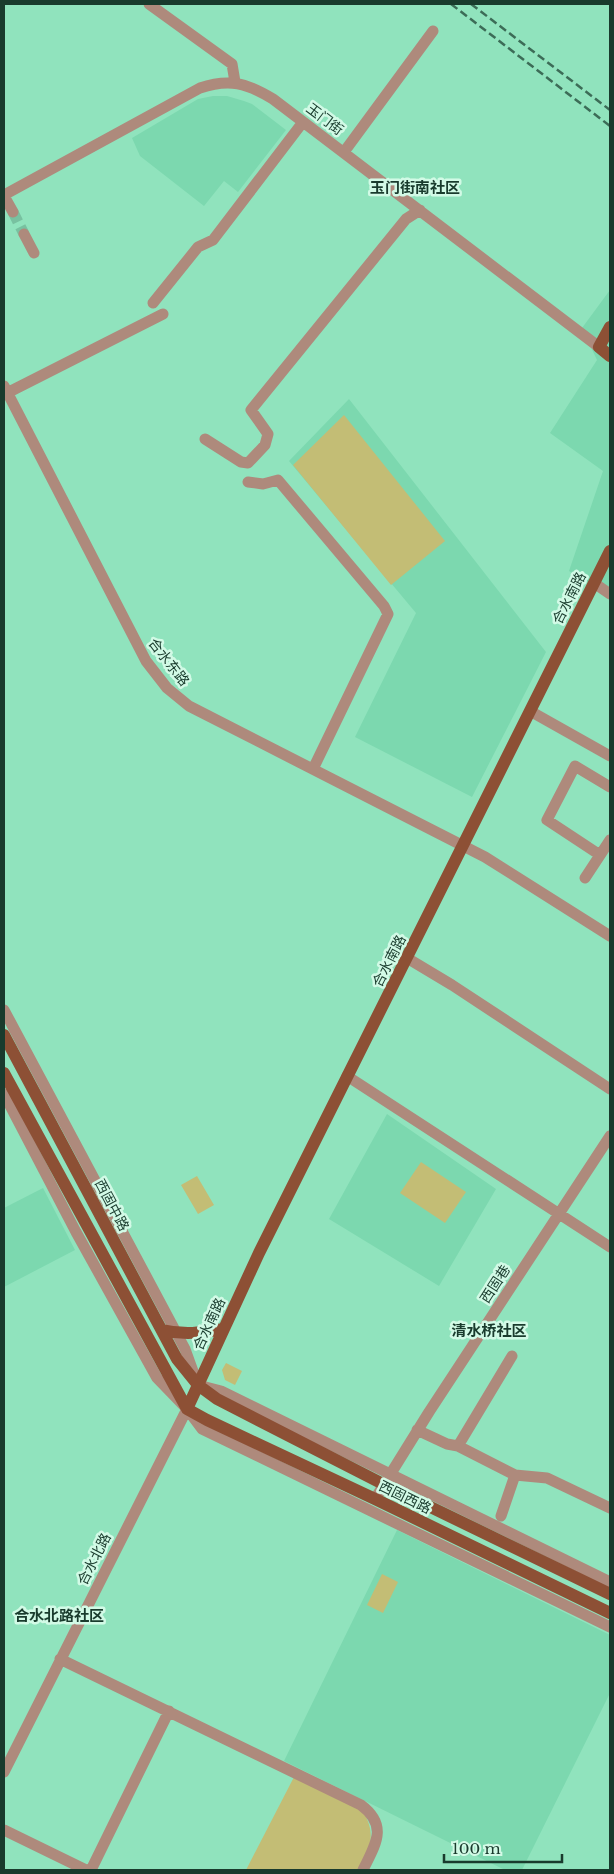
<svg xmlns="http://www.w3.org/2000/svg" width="614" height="1874" viewBox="0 0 614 1874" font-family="'Libre Baskerville','Noto Sans SC',serif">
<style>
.built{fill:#7cd8af}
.green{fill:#c3bd75}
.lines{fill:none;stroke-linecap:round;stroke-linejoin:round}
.minor-tunnel{stroke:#78c1a0;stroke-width:11;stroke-dasharray:11 5.5;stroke-linecap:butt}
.minor{stroke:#ae8a7c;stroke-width:11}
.major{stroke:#8d5035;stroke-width:12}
.rail{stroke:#3c6c57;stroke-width:2.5;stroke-dasharray:8 4;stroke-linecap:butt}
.labels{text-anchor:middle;stroke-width:5;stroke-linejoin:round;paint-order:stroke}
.street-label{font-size:14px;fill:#193b2d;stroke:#d2fae6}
.neighbourhood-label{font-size:15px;font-weight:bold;fill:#193b2d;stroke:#d2fae6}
</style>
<rect width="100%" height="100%" fill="#90e3bd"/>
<path class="built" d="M213,96H227L244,101L252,104L286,130L238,192L224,181L204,206L140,156L132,138L198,99Z
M610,290V596L569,571L603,471L550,433L597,360L582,328Z
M349,399L546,652L472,797L355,737L416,613L289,461Z
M387,1114L496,1189L439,1286L329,1219Z
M43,1188L75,1250L4,1287V1208Z
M397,1530L610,1635V1693L522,1870H505L284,1761Z"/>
<path class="green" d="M344,415L445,541L391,585L293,465Z
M421,1162L466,1192L445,1223L400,1193Z
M197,1176L214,1205L198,1214L181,1185Z
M226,1363L242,1371L235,1385L225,1380L222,1370Z
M382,1574L398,1582L383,1613L367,1605Z
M294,1777L363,1811C377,1836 370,1847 358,1870H246Z"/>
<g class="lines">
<path class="minor-tunnel" d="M13,212L24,234"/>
<path class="minor" d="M149,4L232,64L235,82
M344,152L433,31
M4,195L200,88C229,78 247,83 273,99L599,347
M4,196L13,212
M24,234L34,253
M153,303L198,247L213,240L303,122
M4,386L146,661L167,688L189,706L485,857L610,936
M7,393L163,314
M205,439L241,462L248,463L265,445L268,434L251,410L406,219L420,210
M248,482L263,484L278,480L384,606L388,614L313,769
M594,583L610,594
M530,711L610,756
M600,855L547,820L575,766L610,787
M585,878L610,840
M407,958L452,985L610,1089
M4,1010L185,1349L198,1385L221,1391L610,1582
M347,1076L610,1247
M4,1094L76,1232L157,1378L187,1409L202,1429L610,1627
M512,1356L458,1446L515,1475
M417,1430L447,1444L458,1446
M375,1499L429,1412L610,1136
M501,1516L515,1475L547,1478L610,1508
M60,1659L361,1805C389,1826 375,1845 363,1870
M4,1772L187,1409
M4,1830L86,1870
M91,1870L169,1711"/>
<path class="major" d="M610,327L599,347L610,356
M4,1035L177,1359L198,1385L217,1399L383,1484L610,1594
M4,1073L187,1409
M162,1330C183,1335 202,1333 223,1329
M187,1409L259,1253L610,551
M187,1409L207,1420L375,1499L610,1613"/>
<path class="rail" d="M451,4L610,126
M471,4L610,110"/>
</g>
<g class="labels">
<g class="street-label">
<text transform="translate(325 119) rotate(37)" y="5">玉门街</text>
<text transform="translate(569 598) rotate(-63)" y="5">合水南路</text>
<text transform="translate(169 662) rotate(52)" y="5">合水东路</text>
<text transform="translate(389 961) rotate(-63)" y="5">合水南路</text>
<text transform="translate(112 1205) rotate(62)" y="5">西固中路</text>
<text transform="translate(495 1284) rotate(-57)" y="5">西固巷</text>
<text transform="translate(209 1324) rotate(-65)" y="5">合水南路</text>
<text transform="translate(405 1497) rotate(26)" y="5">西固西路</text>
<text transform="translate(94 1559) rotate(-63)" y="5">合水北路</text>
</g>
<g class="neighbourhood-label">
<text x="415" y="193">玉门街南社区</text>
<text x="489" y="1336">清水桥社区</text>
<text x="59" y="1621">合水北路社区</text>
</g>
</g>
<rect width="614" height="1874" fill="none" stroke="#193b2d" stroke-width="10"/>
<path d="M444 1854v8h118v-8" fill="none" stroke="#193b2d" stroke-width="2.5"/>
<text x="452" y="1854" font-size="15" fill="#193b2d" stroke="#d2fae6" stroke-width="4" paint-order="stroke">100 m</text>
</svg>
